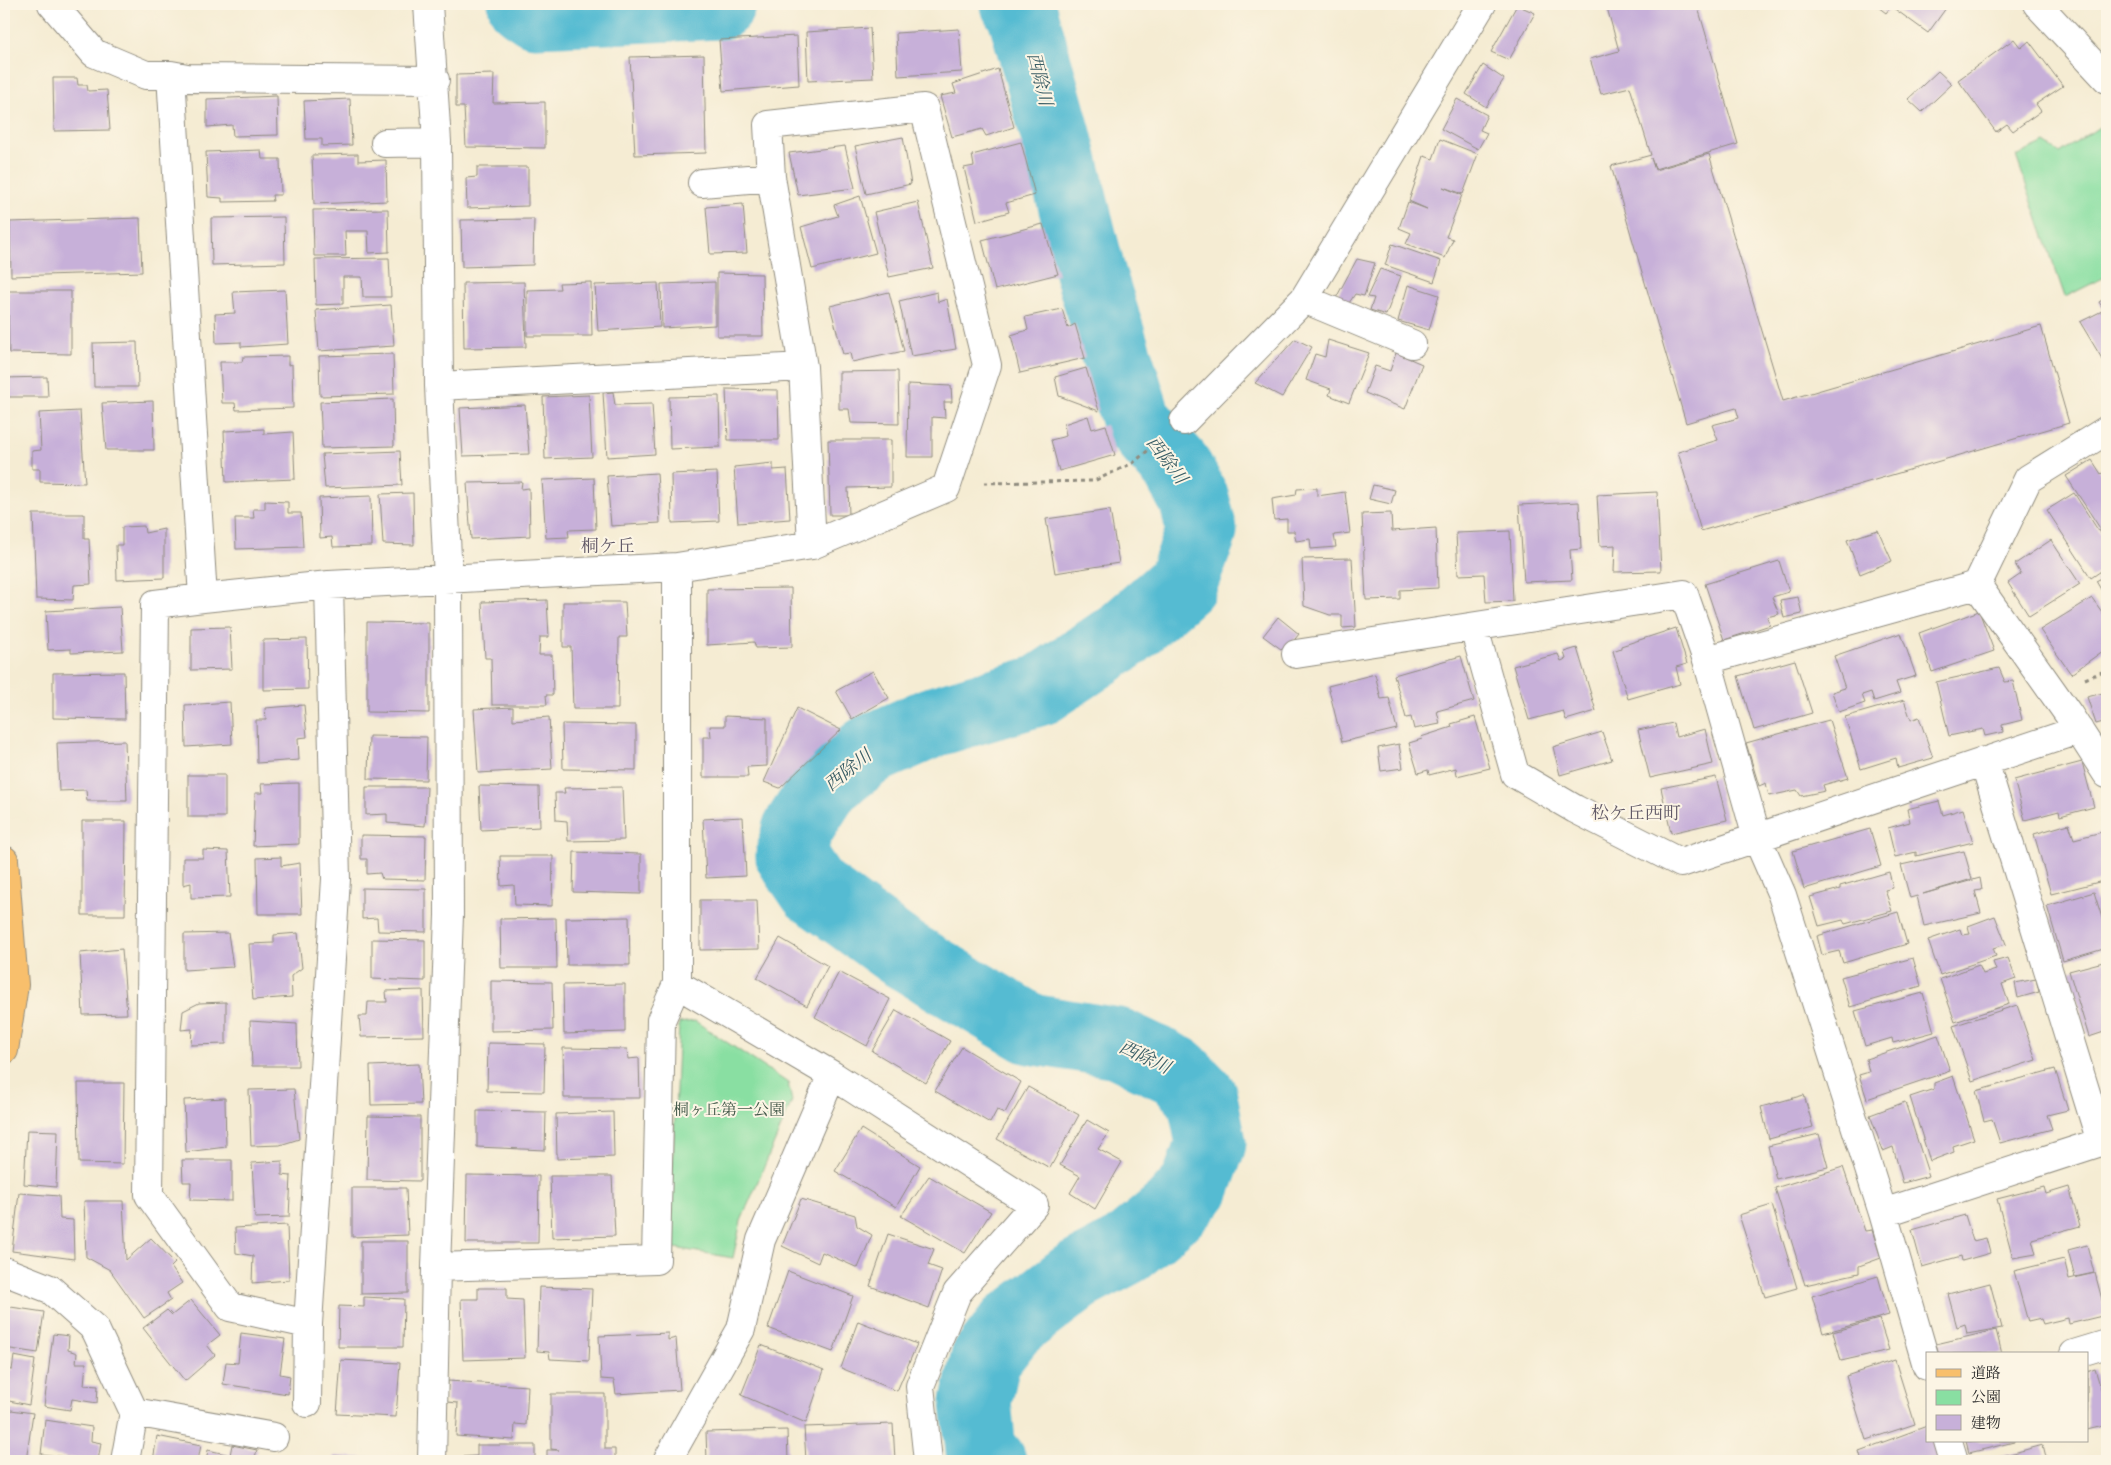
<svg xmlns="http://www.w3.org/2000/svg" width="2111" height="1465" viewBox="0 0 2111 1465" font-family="'Libre Bodoni','Noto Serif JP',serif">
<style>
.green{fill:#89dfa2;stroke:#5a8566}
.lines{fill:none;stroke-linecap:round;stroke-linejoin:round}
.river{stroke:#54bbd2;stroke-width:71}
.building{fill:#c7b0d9}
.minor-casing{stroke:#908c7f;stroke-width:30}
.major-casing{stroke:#908c7f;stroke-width:30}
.path{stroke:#908c7f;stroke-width:3;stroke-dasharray:4 4;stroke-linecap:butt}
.minor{stroke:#fff;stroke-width:28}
.major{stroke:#f8bf6c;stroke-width:28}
.labels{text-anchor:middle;stroke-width:4;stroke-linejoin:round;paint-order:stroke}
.park-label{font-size:16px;fill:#425849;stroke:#fcf5e5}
.water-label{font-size:18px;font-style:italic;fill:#395d65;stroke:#fcf5e5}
.neighbourhood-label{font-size:18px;fill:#625a68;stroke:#fcf5e5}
</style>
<rect width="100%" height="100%" fill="#fcf5e5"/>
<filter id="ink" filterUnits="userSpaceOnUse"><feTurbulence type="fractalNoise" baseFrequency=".02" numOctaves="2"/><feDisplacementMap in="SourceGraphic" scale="10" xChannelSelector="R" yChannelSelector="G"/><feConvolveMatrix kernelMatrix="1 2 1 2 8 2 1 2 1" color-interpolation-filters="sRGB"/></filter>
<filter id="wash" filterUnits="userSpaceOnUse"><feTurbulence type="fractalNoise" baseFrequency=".0096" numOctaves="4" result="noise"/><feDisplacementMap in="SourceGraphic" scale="20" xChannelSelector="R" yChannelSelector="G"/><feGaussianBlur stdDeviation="1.12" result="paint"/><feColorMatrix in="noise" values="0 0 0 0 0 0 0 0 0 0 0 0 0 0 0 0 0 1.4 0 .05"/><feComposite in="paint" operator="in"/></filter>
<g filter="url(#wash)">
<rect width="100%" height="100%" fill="#f5ecd3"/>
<path class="green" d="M2107,122V276L2065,297L2016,156L2045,143L2060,153Z
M695,1021L788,1083L792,1101L741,1221L733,1258L669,1247L679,1023Z"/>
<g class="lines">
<path class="river" d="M523,4L535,12L720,4
M991,1461L981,1451L976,1402L986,1358L1011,1326L1075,1277L1126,1250L1174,1210L1195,1187L1211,1143L1202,1097L1177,1071L1118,1043L1030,1029L900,952L814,890L791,856L797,830L827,783L870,750L933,722L1041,690L1123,635L1182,583L1202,531L1194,499L1176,466L1137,422L1090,272L1056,135L1023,15L1016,4"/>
</g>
<g id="blocks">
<path class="building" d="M1606,4H1697L1738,144L1655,169L1651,158L1655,170L1709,154L1783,401L2041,326L2069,423L1701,531L1678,452L1718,440L1712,425L1739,418L1736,408L1686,423L1611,166L1651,155L1630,87L1601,94L1590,59L1619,51Z
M1874,4H1893L1886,13Z
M1894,4H1949L1928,33L1892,7Z
M1517,5L1535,13L1509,60L1491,52Z
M870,28L873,78L808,81L806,32Z
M959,29L962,72L898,76L896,33Z
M797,36L799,85L723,91L719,40Z
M2014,39L2021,48L2029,41L2063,86L2036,104L2041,111L2013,131L2007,124L1996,132L1958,80Z
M704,55L706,153L635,155L630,57Z
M1483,65L1504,79L1486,107L1466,94Z
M998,69L1014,127L986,136L982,129L952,137L940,96L956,93L953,84Z
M1938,71L1952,84L1922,112L1908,99Z
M494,74L493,103L545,102V148L466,147L464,107H456V75Z
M53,78H77L78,85H87L88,91L107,90L110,130L54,131Z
M277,96L278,135L233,136L232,125L207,127V99Z
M350,99L352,145L322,146V139H306L304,101Z
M1457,99L1487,115L1480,130L1487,133L1478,149L1441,129Z
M903,137L911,184L866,194L855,146Z
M1440,139L1478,154L1463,194L1443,187L1462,195L1446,237L1453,239L1445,258L1406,244L1411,233L1399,228L1408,202L1427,209L1409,201L1424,156L1433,159Z
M1021,142L1035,195L1006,203L1009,212L977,221L964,168L974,166L972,155Z
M845,146L855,188L798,195L789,153Z
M261,150L262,159H280L281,195H272L273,201L222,202V198L208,197L206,152Z
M358,154V161L386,160L387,201L314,204L312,155Z
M477,167H528V206L467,208L466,178L477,177Z
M860,196L876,253L812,269L801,227L838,216L834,205Z
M918,202L933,268L889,277L874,212Z
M743,204L747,253L710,254L706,207Z
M388,209L389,252L369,253L368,231H345L346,256H314L313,210Z
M284,217L285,263L212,265L211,218Z
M140,218L142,272L11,276L10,222Z
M534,219L533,265L462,267L461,220Z
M1043,224L1058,274L995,290L982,240Z
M1392,244L1441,261L1434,282L1385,265Z
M389,258L391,297H363L362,277H343V304L316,305L315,259Z
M1357,259L1375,263L1364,296L1355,294L1349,303L1336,298Z
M1380,269L1401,276L1386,315L1370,310L1374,298L1367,297Z
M717,273L762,274L763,336H717Z
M524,282L526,347L464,348L463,283Z
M591,282L592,336H527V290L560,289L559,283Z
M715,282V325L662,328L661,284Z
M658,283L660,327L598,331L595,285Z
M1408,285L1439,295L1429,330L1398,321Z
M285,290L288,344L241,347V342L216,343L215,314L235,313L233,292Z
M8,291H71V354L9,353Z
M889,292L904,351L852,362L850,353L843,354L830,306Z
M937,292L938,302L947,299L956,349L911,356L899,301Z
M2107,297V362H2104L2080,322L2104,310L2099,302Z
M391,305L394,346L319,351L316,310Z
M1062,309L1068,328L1075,324L1085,358L1020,373L1011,335L1028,330L1025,317Z
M1295,339L1312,347L1282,397L1255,383Z
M1328,340L1369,353L1349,403L1329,395L1331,389L1306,380L1315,354L1325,357Z
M137,342L138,387H94L93,343Z
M1396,353L1422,364L1405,409L1365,393L1375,366L1390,371Z
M393,354L394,394L320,396L319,356Z
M288,356V365L292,364L293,408L236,410L235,403H222L220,362H242L243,357Z
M1086,368L1099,411L1059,396L1055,377Z
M898,371L899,424L851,423L849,409H839V372Z
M47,377L48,397H4V378Z
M908,384L951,386L952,402H944L945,418L932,417V457H907Z
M726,389L778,390L779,440H728Z
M613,392L615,405L652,404L655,454L607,457L603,393Z
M589,395L592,457L545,459L543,397Z
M719,396L720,447L670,449L669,397Z
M393,399L394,446L322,448L320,402Z
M153,401L154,450H106L102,403Z
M525,405L529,454L463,456L460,408Z
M80,411L85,483L40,482V469H32V451L41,450L39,413Z
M1088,416L1092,429L1106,425L1115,455L1059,471L1051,440L1066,436L1064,424Z
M264,429V434L293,432L295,479L226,482L224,431Z
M828,440H891V487L848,488L849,515H830Z
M400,451L402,485L325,488L322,454Z
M2092,460L2101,474L2107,469V539L2066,476Z
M773,463V470L787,469L790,519L738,523L734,467Z
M717,472L719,521L672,523L671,474Z
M657,473L660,523L611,526L607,476Z
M594,478L596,529L568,530L569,537L546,538L542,480Z
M522,482L521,489L529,488L530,536L471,539L467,483Z
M1373,485L1395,490L1391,504L1369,499Z
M1317,488V496L1345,492L1350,533L1334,535L1336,547L1311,549L1310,539L1296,541L1294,531H1287V519L1274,520L1272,499L1296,495L1297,489Z
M1657,492L1661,571L1614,572L1615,545L1600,546L1597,495Z
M413,493L414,545L383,544L380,494Z
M2074,493L2107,544V567L2091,578L2047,510Z
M371,496L372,546L333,547L332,537L320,538L319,498Z
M265,501L288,502V513H301L303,547L236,549L235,518H254L253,509H265Z
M1579,502L1581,549L1570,550L1572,580L1524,582L1519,505Z
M1110,510L1119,563L1055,573L1046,519Z
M1391,513L1392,531L1436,528L1438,588L1400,590V599L1366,600L1362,514Z
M33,514H84V539H89L91,584L74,585L73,600L36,599Z
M144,526L145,533L164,529V578L117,580L116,545H122V527Z
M1878,530L1892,561L1860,574L1847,540Z
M1510,531L1513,601L1486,602L1484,574L1458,575L1456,533Z
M2051,540L2080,584L2029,616L2008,583L2021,574L2015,564Z
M1352,558L1356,627L1342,628V615H1330L1304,606L1302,559Z
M1779,561L1789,592L1772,597L1779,614L1767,617L1770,625L1724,640L1705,584Z
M2107,575V592L2103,593L2096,581Z
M791,588L792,647L756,648L754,642L707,645V589Z
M1798,597L1802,614L1784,618L1780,600Z
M2092,598L2107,619V648L2071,674L2040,630Z
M547,600L549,637H540L539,655H552L553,695H546L547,705H492L491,658H485L482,602Z
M563,602H625L627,637H619L618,709H573L571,647H563Z
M120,607L123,651L71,653V649L48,650L46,611Z
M1979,611L1994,651L1932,672L1919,633Z
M1278,617L1299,634L1285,652L1263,636Z
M367,622L429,623V713L367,712Z
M230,627L232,669L191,670V628Z
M1676,628L1687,664L1676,667L1680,684L1628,699L1613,651L1621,648V646Z
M1901,633L1916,676L1896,682L1900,693L1874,701L1871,692L1862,695L1865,703L1839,712L1832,692L1845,688L1834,656Z
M307,639L308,689L263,690V640Z
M1577,648L1596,711L1566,720L1563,711L1529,720L1513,666L1558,654L1561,661L1566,659L1564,652Z
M1461,656L1474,701L1437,711L1440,724L1414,729L1411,717L1406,718L1394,675Z
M1795,660L1812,713L1754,730L1738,676Z
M1999,668L2005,682L2013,681L2022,720L2002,725L2003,732L1985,736L1983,729L1949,736L1936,682Z
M873,671L889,698L852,719L836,691Z
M124,672L125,719L53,718V673Z
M1375,674L1381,699L1389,698L1397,729L1342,742L1328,686Z
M2107,692V721L2096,724L2087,697Z
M1904,700L1911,720L1919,717L1933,758L1898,768L1896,758L1861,769L1845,717Z
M230,702L232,744L186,747L185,705Z
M304,705L307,737L298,738L299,760L257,763L256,720H266L265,708Z
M513,707V720L549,717L552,769L478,773L474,709Z
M797,708L841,730L780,788L764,782Z
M725,716L767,718V766L747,767L748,777H703V737H711L710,726H725Z
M1475,717L1490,768L1457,776L1456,768L1429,775L1428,770L1418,773L1409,743L1422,739L1421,737L1452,727L1451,724Z
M1829,720L1848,778L1823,785L1825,791L1801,796L1797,790L1769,796L1766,783L1759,786L1746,743Z
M1673,723L1676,737L1705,729L1713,764L1650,778L1638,730Z
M562,724L636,725V770L563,769Z
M1602,732L1612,760L1560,775L1553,747Z
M369,736L427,737L426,780L368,779Z
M125,741L127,801H87L86,790L59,791L57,743Z
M1399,744L1403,768L1381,771L1378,748Z
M2082,762L2094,807L2060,816L2059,811L2025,820L2014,780Z
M188,775H225V817H188Z
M1716,777L1727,820L1671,833L1661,788Z
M299,783V844L253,846L255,793H262L261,784Z
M479,786L539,787L540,827L481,830Z
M366,787H427L425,826L387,823V814L366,815Z
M622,787L624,840L568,841L567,821L556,820L555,793H565L564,788Z
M1939,801L1943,815L1963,809L1973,842L1916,856V852L1895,857L1888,828L1910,822L1907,809Z
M743,817L746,876L706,878L703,819Z
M82,821H126L125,915H82Z
M2069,824L2074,839L2102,832L2107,843V880L2051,894L2034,834Z
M1870,829L1881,866L1804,889L1793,851Z
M361,835L426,836L425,880L382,879L380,873L367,874V859H361Z
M203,850L228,851L230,897L191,898V883L183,885V858H203Z
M1964,851L1972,879L1923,894L1980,878L1982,890L1975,891L1981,913L1924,926L1917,896L1910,898L1901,865Z
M574,852L641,854V894L573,892Z
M500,856H553L552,906L515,905L514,885L501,886Z
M281,857V866L300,863L302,914H258L257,858Z
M1889,872L1893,888L1885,890L1892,911L1845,924L1843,920L1819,926L1810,897L1840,889V886Z
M362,888L426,889V932L378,931L377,918L362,919Z
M2107,888V908L2101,889Z
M2094,892L2107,934V948L2063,961L2047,906Z
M700,900H757L759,949L700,950Z
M1898,912L1907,944L1843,963L1839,951L1822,955L1817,936Z
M1995,916L2006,944L1993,948L1996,956L1940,975L1928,940L1960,929L1962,935L1970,934L1968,926Z
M629,917L630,965H567L566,918Z
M556,918L557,968H501L500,919Z
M228,933L233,967L184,970V934Z
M298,933L302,968L291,976L292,997L253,1000L249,944L274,943V935Z
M780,938L828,966L807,1006L757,978Z
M372,939L425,940V981L372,979Z
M122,949L127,1014L83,1015L80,953Z
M1913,958L1921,986L1850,1007L1841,977Z
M2008,958L2016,979L2002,984L2009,1004L1955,1022L1940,979L1979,965L1983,974L1996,970L1993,962Z
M2107,961V1031L2089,1037L2069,971Z
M839,972L890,999L867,1046L815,1017Z
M2036,979L2039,992L2018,998L2015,983Z
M491,981L552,982L553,1030L491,1031Z
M625,984V1032L564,1034L563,985Z
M423,990L424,1036L361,1037L359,1016H367L368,1002H387L386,991Z
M1923,993L1934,1032L1893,1043L1892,1038L1865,1046L1855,1011Z
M226,1002V1044L191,1045L192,1029L181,1030L183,1011L199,1003Z
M2017,1005L2036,1060L1972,1081L1953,1026Z
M896,1010L950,1041L926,1083L872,1051Z
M250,1021L297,1024L298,1066H252Z
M1938,1035L1950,1071L1867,1099L1859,1075L1869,1072L1866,1059Z
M488,1043L545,1044L544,1092L487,1091Z
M962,1047L1021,1082L1005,1113L997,1110L990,1123L935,1091Z
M563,1048L627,1049L628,1059L639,1058L640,1098H564Z
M419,1064L421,1104L371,1105L370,1066Z
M2055,1069L2068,1110L2047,1115L2052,1129L2000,1143L1992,1119L1984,1121L1976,1091Z
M1953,1076L1974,1139L1953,1146L1954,1152L1930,1161L1910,1097L1934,1089V1083Z
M78,1083H124L123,1164L79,1163Z
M1028,1087L1079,1115L1050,1168L997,1139Z
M294,1089L299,1139L280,1145L251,1146L249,1090Z
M1804,1095L1813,1127L1769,1139L1761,1107Z
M225,1098L226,1147L186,1152L184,1100Z
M1905,1102L1929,1176L1903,1183L1893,1147L1883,1151L1870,1115Z
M477,1111L546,1112L545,1150L477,1147Z
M613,1112L614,1157L557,1159L556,1114Z
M368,1116L420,1117V1181L367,1180Z
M1087,1120L1109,1133L1098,1149L1122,1162L1095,1209L1070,1193L1080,1176L1060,1165Z
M861,1129L920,1166L896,1207L835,1171Z
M27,1130L58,1131L56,1187L24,1184Z
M1819,1134L1828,1167L1776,1179L1768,1146Z
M182,1160H232V1201L190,1200L191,1182H183Z
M282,1161V1175L291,1176L289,1217L255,1218L252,1163Z
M1843,1167L1865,1231L1872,1230L1881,1258L1859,1266V1273L1805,1285L1775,1188Z
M467,1175L539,1176L538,1243H466Z
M550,1176H612L615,1236L552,1238Z
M929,1176L991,1212L965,1253L901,1216Z
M2044,1187L2046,1194L2069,1187L2080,1226L2032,1239L2036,1254L2013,1258L1997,1199Z
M352,1188H406L408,1235L352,1237Z
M19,1193L59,1196L60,1219L73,1220L74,1259L12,1251Z
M801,1199L855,1215L857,1226L872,1235L858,1268L822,1252L818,1263L782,1246Z
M84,1201H123L126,1260L151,1238L175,1263L171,1267L182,1283L167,1293L171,1300L144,1318L110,1270L86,1257Z
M1772,1205L1797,1288L1765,1297L1739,1215Z
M1965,1215L1973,1241L1986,1238L1990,1253L1962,1261L1961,1256L1922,1267L1912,1230Z
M287,1225L289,1280L252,1283L253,1256L236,1253L235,1228Z
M888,1234L934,1249L928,1265L942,1270L929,1308L870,1286Z
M361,1241H408V1293L361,1294Z
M2087,1245L2094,1273L2075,1277L2068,1250Z
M2064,1259L2069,1279L2095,1273L2106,1315L2069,1324L2068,1318L2043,1324L2041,1319L2028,1322L2014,1271Z
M788,1271L853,1296L833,1352L768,1328Z
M1878,1276L1889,1315L1823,1333L1812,1296Z
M1990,1283L2002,1328L1967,1334L1965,1324L1957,1327L1948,1294Z
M539,1287L592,1289L589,1361L550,1359L549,1352L537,1351Z
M478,1288H507V1299L523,1300L525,1358L463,1360L461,1299H478Z
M364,1297L404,1299L403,1347H338L339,1306L364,1307Z
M191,1300L220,1335L207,1345L215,1355L185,1381L143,1328L167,1310L172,1315Z
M4,1306L44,1312L38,1353L4,1348Z
M1879,1319L1889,1350L1841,1361L1833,1332Z
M858,1321L917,1344L897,1391L841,1368Z
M1996,1330L2002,1354H1939L1936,1344Z
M241,1333L285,1339L280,1374L290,1376L288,1394L223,1384L226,1362L238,1363Z
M668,1333V1340L676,1338L680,1390L616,1394L614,1380L601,1379L599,1336Z
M53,1334L69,1336L68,1350L77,1353L76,1363H86L84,1385L98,1386L97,1403L72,1399L70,1410L44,1406Z
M761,1345L824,1370L806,1423L741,1395Z
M14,1356L35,1360L29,1405L4,1400V1369L12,1370Z
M341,1360L400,1363L396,1417L337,1414Z
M1895,1360L1915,1424L1866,1440L1846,1376Z
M2095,1369L2107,1408V1425L2087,1430V1372Z
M448,1381L528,1386L526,1425L515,1424L514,1440L456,1436L458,1403L447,1402Z
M551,1394H605V1449H615V1461H547V1450H559L551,1449Z
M4,1409L33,1413L26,1461L4,1460Z
M45,1420L92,1427L91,1441L101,1443L98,1461L41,1454Z
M893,1424L895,1461H806L804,1427Z
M1927,1426V1441H1935L1942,1459L1936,1461H1862L1859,1451Z
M787,1430L788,1461H707L706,1432Z
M157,1436L201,1445L198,1461H153Z
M1966,1441H2014V1442L1969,1453Z
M232,1445L257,1450L254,1461H206L208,1450L230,1455Z
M477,1445H535V1461H454V1457L477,1456Z
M2043,1445L2047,1461H1984Z
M334,1456L392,1459V1461H334Z"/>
</g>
</g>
<g filter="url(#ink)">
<use href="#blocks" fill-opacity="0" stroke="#908c7f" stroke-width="1"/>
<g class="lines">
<defs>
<path id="minor" d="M52,4L94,53L146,75H171L203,598L329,585L677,567V984L832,1075L761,1240L741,1329L667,1461
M428,4L437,142L439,386L448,579L449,915L436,1267L432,1461
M2037,4L2107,79
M171,75L187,78L435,80
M385,143L437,142
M702,183L771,177
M1304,299L1412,344
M439,386L803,367
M1184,421L1304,299L1482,4
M677,567L812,545L946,488L987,365L924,108L768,125L771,177L803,367L812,545
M1977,585L2069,715L2107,774
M203,598L155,604L149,1195L230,1307L308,1324
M1474,628L1515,774L1575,809L1681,863L2079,730
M1296,654L1684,594L1707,660L1757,838L1782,895L1883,1213L1927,1366
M1707,660L1977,585L2028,479L2107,430
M1984,761L2101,1142
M832,1075L1034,1205L957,1293L920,1386L928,1461
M1883,1213L2107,1140
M436,1267L656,1260L661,1020L677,984
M4,1271L50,1289L95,1329L134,1412L125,1461
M2074,1354L2107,1344
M307,1403L308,1324L336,879L329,585
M134,1412L274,1437
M1948,1441L1954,1461"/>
<path id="major" d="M4,860L14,985L4,1050"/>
</defs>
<use href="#minor" class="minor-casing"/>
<use href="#major" class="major-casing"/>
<path class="path" d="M984,483L1094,481L1133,463L1158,442
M2085,679L2107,670"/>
<use href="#minor" class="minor"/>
<use href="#major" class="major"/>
</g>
</g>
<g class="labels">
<g class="park-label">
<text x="729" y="1115">桐ヶ丘第一公園</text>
</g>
<g class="water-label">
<text transform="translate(1040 79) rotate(76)" y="6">西除川</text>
<text transform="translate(1167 460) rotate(53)" y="6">西除川</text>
<text transform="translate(848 770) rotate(-39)" y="6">西除川</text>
<text transform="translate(1145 1057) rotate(25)" y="6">西除川</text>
</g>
<g class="neighbourhood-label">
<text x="608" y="552">桐ケ丘</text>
<text x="1636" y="819">松ケ丘西町</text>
</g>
</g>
<rect width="2111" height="1465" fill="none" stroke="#fcf5e5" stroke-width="20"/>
<rect x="1926" y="1352" width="162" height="90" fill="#fcf5e5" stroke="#a8a49b"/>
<rect x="1936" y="1369" width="25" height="8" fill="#f8bf6c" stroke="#a8a49b"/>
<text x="1971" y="1378" font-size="15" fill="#2b2b2b">道路</text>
<rect x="1936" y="1390" width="25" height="15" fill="#89dfa2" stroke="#a8a49b"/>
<text x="1971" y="1402" font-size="15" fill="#2b2b2b">公園</text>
<rect x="1936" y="1415" width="25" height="15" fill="#c7b0d9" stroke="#a8a49b"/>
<text x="1971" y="1428" font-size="15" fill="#2b2b2b">建物</text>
</svg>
